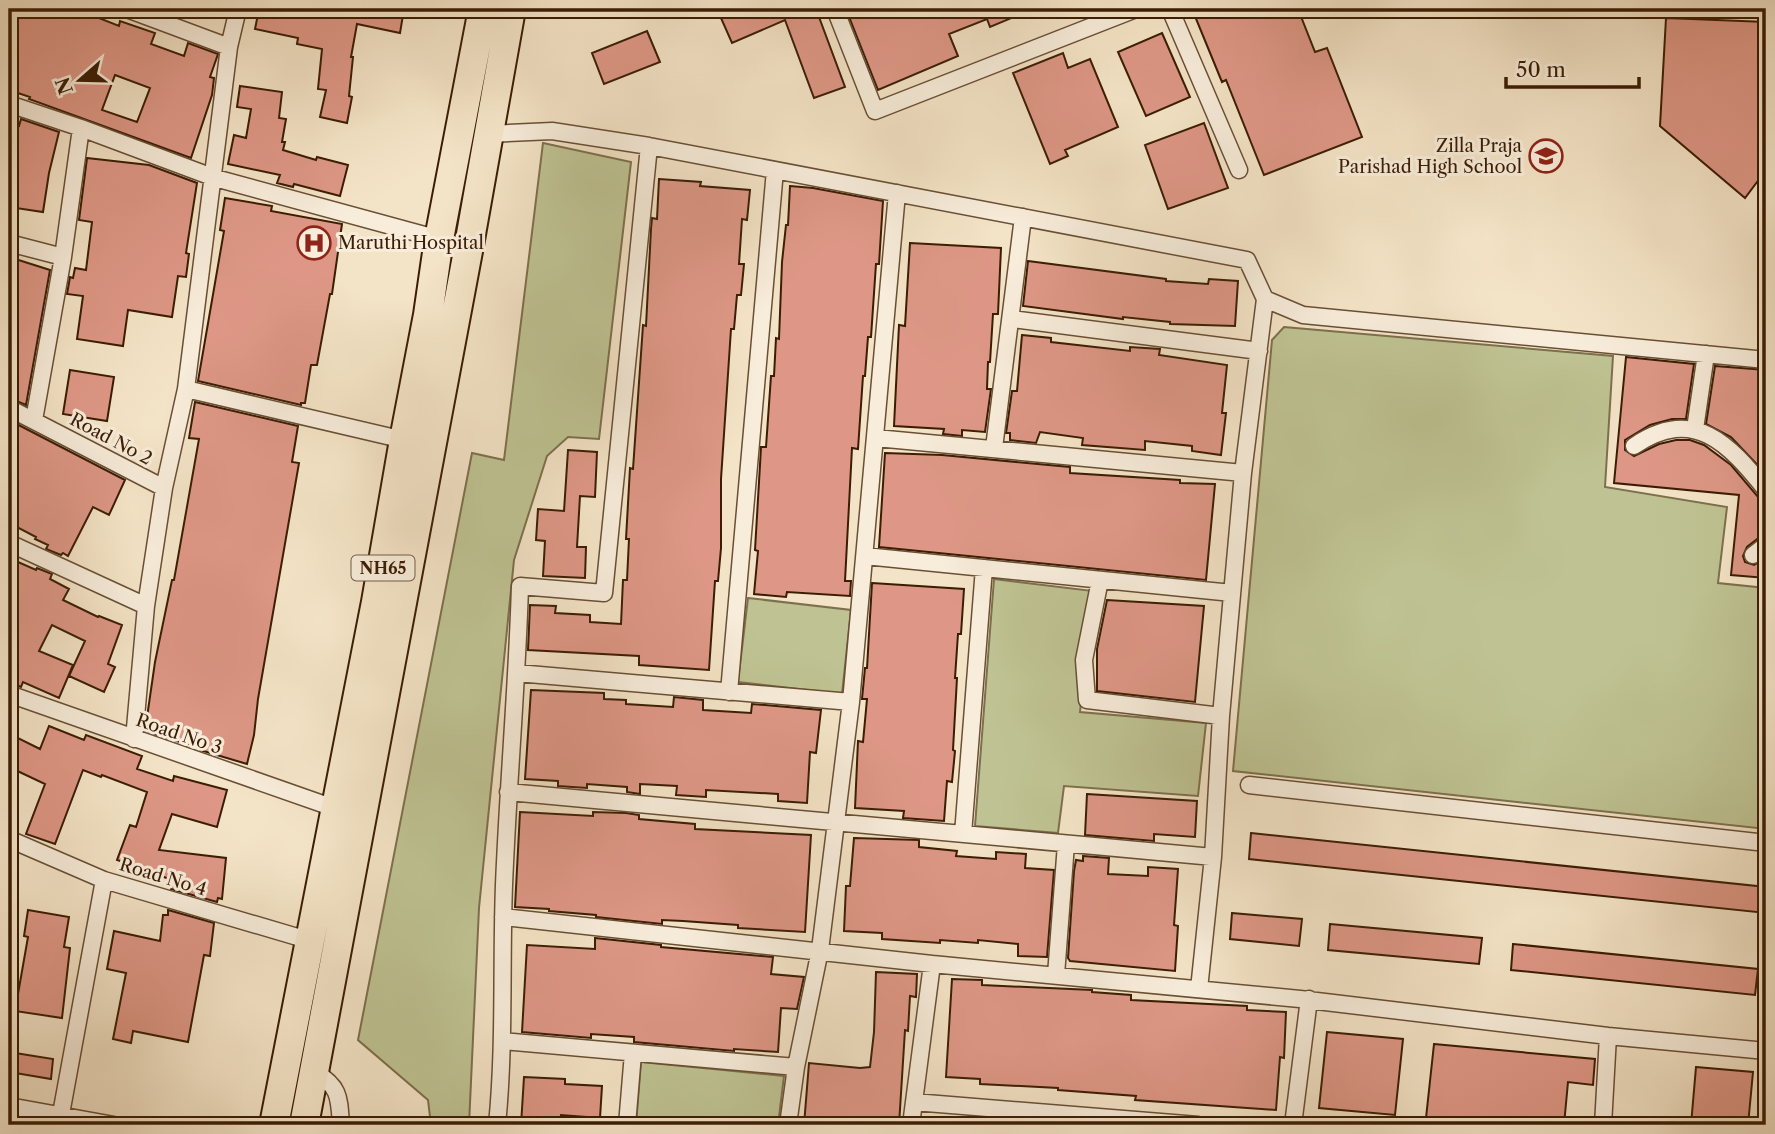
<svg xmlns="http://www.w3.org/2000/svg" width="1775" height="1134" viewBox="0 0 1775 1134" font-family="'Libre Caslon Text',serif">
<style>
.green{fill:#bfc393;stroke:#7d704c;stroke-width:2}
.building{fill:#de9786;stroke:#3b1d04;stroke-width:2;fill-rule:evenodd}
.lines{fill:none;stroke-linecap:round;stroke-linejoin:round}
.street-casing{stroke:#694f35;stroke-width:19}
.highway-casing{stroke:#3b1d04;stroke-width:32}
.street{stroke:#f8eddb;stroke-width:16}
.highway{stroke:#f4e4c7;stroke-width:28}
.labels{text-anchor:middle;stroke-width:6;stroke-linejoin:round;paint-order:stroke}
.shield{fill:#f8eddb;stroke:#745b44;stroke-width:2}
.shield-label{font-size:16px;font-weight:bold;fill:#3b1d04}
.poi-label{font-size:18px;fill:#3b1d04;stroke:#f8eddb;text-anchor:end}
.street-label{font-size:18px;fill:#3b1d04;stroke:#f8eddb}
</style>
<rect width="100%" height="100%" fill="#f4e4c7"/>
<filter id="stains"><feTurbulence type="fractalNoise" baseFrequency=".00286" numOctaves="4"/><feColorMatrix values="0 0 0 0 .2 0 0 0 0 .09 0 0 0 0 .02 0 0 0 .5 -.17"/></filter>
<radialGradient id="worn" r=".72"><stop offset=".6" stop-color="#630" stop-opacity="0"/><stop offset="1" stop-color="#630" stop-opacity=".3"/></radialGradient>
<path class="green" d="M543,143L631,162L599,439L568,437L547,456L514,560L479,908L469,1125H431L428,1100L358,1040L472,453L504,460Z
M1284,327L1613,356L1605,487L1727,507L1718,583L1766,588V829L1233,771L1272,340Z
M994,579L1093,591L1080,712L1206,723L1198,796L1064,786L1058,833L975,826Z
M748,598L851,610L842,694L738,682Z
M641,1062L784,1076L778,1125H636Z"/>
<path class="building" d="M9,9H76L119,26L120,21L155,33L151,44L184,56L188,43L218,54L210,77L214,78L212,95L191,158L29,99L30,97L9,90ZM115,75L150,88L137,122L102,110Z
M259,9H404L400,33L357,24L351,57H353L349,96L352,97L347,123L320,117L326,90L318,89L322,49L297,44L298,38L255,29Z
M717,9H816L845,87L814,98L785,20L732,43Z
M846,9H1033L990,27L987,19L949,34L958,56L878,90Z
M1192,9H1298L1315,52L1327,48L1362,137L1264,175L1226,80L1222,82Z
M1666,18L1766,22V170L1745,198L1660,126Z
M647,31L660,62L604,84L592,53Z
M1162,33L1190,97L1146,116L1118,52Z
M1063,53L1068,68L1090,59L1118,127L1065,150L1068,156L1050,164L1013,73Z
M240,86L282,92L279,118L286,119L282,142H285L283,150L316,160L317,157L348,165L340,196L294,184L293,187L277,183L280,175L228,164L234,135L246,138L251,109L237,107Z
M21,119L59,132L49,173L43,212L9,207V122L19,126Z
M1204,123L1228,188L1168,209L1145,145Z
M87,158L149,165L197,183L186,253L189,254L186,277L178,276L172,317L128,310L123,346L77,339L83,296L67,294L70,277L73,278L75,268L86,270L92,222L79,220Z
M659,179L701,182L700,186L750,190L747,220L742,219L739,264H744L741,295H737L734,329H731L721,479V548L718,581H715L709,670L639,665V656L528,650L530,605L556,606L555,613L590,615V622L621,624L623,580H627L629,539H626L630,468L633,469L643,325L646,326L651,229L652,218L657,219Z
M790,186L813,188L883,201L879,264H876L871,337H868L865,376H863L858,449L852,448L845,581H851L850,596L787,592L786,597L754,594L758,551L755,550L760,465L761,447H766L771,376H774L776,338L779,339L782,262L786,225H788Z
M225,198L272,206L271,211L342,224L332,294H330L317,365H311L305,403H301V405L198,381L224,231L220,230Z
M910,243L1001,248L998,314H993L990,362H988L987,389H991L985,432L962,430V436L943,434L944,429L894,426L899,325L905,326Z
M9,257L50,270L26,405L9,398Z
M1028,261L1166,279V281L1208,284L1209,279L1238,281L1235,326L1170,324V322L1123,317V319L1023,306Z
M1022,335L1051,338V342L1130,351V347L1160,349L1159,355L1227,365L1222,413H1226L1221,455L1192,451V446L1145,441V450L1082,445L1083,438L1040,432L1036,443L1010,440V433H1006L1012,391H1017Z
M1626,357L1694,364L1686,419H1672L1650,425L1625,440V450L1634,456L1659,444L1676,440H1690L1704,445L1731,465L1758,497L1766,500V535L1760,537L1747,547L1743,556L1745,562L1754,565L1766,558V578L1731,575L1739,495L1614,483Z
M1715,366L1766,370V474L1731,437L1706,424Z
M70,370L114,377L107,421L63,414Z
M195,402L298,426L292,462L299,463L258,699L254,735L247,764L200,750V746L176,741L145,731L155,662L172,580H174L199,439L189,438Z
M9,420L125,480L109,515L93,507L68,556L63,553L61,555L46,549L48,545L35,539L36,537L9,523Z
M568,450L597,452L595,497L580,496L577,547H586L585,578L543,576L545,541L536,540L538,509L564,511Z
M885,453L942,455L1070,467V473L1180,480V483L1215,484L1206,580L879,547Z
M9,558L36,570L37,568L52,574L50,579L69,589L63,600L98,617L99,616L122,625L108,664L115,667L104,692L69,676L85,641L52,625L39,651L73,665L59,698L23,682L21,687L9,682Z
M872,583L964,589L961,634H958L955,678H957L953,750L955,751L952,782L947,781L944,821L903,818L904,811L855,808L858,741L863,742L867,699H862L865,668H867Z
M1107,600L1204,606L1195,702L1097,691V649Z
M531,690L604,693V699L626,700V704L673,707L674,697L703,700V710L751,713L752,704L821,710L816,753L810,752L807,803L778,801V794L706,790V797L676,795L677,786L640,784V794L627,792V787L587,784V788L558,786V781L525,779Z
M49,726L84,740L86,735L142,756L137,769L173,781L174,776L227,790L217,827L172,814L159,850L226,858L222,899L218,898L217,902L171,889L172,880L117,860L130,825L136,827L147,792L102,775L101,777L83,770L55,844L26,834L45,784L9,767V753L16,737L40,749Z
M1087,794L1197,801L1195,837L1154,834V841L1085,835Z
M520,812L593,816V812L626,813L639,815V819L695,824V829L811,835L805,932L738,928V925L683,921L662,920V924L596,917V915L549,911V909L515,907Z
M1251,833L1766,887V913L1249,859Z
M854,838L919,840V847L957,851L956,856L996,859V852L1026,854L1025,868L1054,870L1047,957L1018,956V944L978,940V943L940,940V943L882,939V933L844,931L846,886H850Z
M1083,856L1109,858L1108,874L1148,876V867L1178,869L1174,925L1178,926L1175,971L1070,961L1068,958L1074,871L1076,860L1083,861Z
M28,910L69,917L64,947L70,948L62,1018L15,1011L28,937L24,936Z
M168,910L214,923L210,956L204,955L188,1042L133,1031L131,1043L113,1039L126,973L107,969L114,931L160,941L163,915H168Z
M1232,913L1302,919L1299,946L1230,939Z
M1330,924L1482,938L1479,964L1328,950Z
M595,938L661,945V947L773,957L771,974L804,977L797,1009L781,1008L778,1052L734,1049V1051L634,1042V1037L591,1034V1038L522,1032L527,945L595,949Z
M1513,944L1758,969L1755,995L1511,970Z
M876,972L917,974L916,997L910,996L908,1031L905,1030L899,1125H804L809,1063L860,1068L870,1067L874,1032Z
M952,979L982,980V985L1092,990V992L1131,995V1000L1247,1006V1010L1286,1012L1284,1058L1280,1057L1276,1110L1135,1100L1136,1096L1058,1090V1088L980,1084V1079L946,1077Z
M1327,1032L1403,1039L1395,1115L1319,1108Z
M1434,1044L1595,1059L1593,1085L1568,1082L1564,1125H1504L1426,1118Z
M9,1052L53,1059L51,1079L9,1072Z
M1696,1067L1753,1072L1748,1125H1691Z
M524,1077L565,1079V1084L602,1086L600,1118L561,1115L560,1125H521Z"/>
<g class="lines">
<defs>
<path id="street" d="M127,9L229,47
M835,9L875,111L1136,9
M1170,9L1239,170
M9,104L81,128L215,178L439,239
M489,134L552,131L649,146L1247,260L1265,299L1243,473L1221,716L1213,857L1199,989
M9,243L63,257
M1265,299L1303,315L1766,360
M1012,319L1259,351
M186,389L404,440
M9,408L164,488
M34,420L63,257L81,128
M1695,429L1706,354
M876,438L1243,473
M1634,446C1694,405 1729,444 1766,490
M994,448L1023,217
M9,543L146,606
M1753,555L1766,545
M865,556L1232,593
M1100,580L1084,660L1087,700L1221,716
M517,673L851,702
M729,692L775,170
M9,694L337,809
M134,739L146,606L164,488L186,389L229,47L238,9
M1249,785L1766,843
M508,792L1213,857
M963,834L984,568
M9,839L104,880L311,941
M503,917L932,964L1300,999L1608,1036L1766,1051
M1056,975L1066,844
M503,1041L796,1067
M315,1072C340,1087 339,1097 341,1125
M914,1102L1198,1125
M9,1106L114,1125
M61,1114L104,880
M497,1125C505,1045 501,965 504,885C508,785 517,686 520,586L604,593L649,146
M627,1125L633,1053
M788,1125L796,1067L820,950L851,702L897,193
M911,1125L932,964
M1293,1125L1309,999
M1603,1125L1608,1036"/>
<path id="highway" d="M274,1125L376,602L404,440L428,315L439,239L483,9
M304,1125L468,251L511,9"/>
</defs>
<use href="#street" class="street-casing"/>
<use href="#highway" class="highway-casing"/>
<use href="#street" class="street"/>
<use href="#highway" class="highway"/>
</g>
<defs>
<symbol id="school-ring" viewBox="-11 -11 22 22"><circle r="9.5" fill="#f8eddb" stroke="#8f2418" stroke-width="1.5"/><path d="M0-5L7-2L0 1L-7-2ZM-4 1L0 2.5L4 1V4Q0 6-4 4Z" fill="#8f2418"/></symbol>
<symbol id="hospital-ring" viewBox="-11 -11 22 22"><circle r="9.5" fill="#f8eddb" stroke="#8f2418" stroke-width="1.5"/><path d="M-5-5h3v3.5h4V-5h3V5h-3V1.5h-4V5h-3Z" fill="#8f2418"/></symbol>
</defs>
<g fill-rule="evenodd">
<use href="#school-ring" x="1527" y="137" width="38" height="38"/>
<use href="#hospital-ring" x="295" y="224" width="38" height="38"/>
</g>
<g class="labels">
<rect class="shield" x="351.5" y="555.5" width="63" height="25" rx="5"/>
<g class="shield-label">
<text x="383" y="574">NH65</text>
</g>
<g class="poi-label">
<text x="1522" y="152">Zilla Praja<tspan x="1522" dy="21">Parishad High School</tspan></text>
<text x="338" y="249" text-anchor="start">Maruthi Hospital</text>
</g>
<g class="street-label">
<text transform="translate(111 439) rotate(28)" y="6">Road No 2</text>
<text transform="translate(179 734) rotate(19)" y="6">Road No 3</text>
<text transform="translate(163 877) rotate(17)" y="6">Road No 4</text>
</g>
</g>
<rect width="1775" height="1134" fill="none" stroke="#f4e4c7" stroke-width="35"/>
<rect x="10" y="10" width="1754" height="1113" fill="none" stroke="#3b1d04" stroke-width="3.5"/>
<rect x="18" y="18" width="1740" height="1099" fill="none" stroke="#3b1d04" stroke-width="2"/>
<g transform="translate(80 80) rotate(250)" stroke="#f8eddb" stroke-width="5" paint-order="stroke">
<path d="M0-5L12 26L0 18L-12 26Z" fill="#3b1d04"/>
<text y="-10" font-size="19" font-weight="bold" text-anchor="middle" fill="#3b1d04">N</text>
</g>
<path d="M1506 77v10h133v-10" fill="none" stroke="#3b1d04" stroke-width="3.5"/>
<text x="1516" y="77" font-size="21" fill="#3b1d04" stroke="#f8eddb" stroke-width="5" paint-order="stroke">50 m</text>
<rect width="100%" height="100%" filter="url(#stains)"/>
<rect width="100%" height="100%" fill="url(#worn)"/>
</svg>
